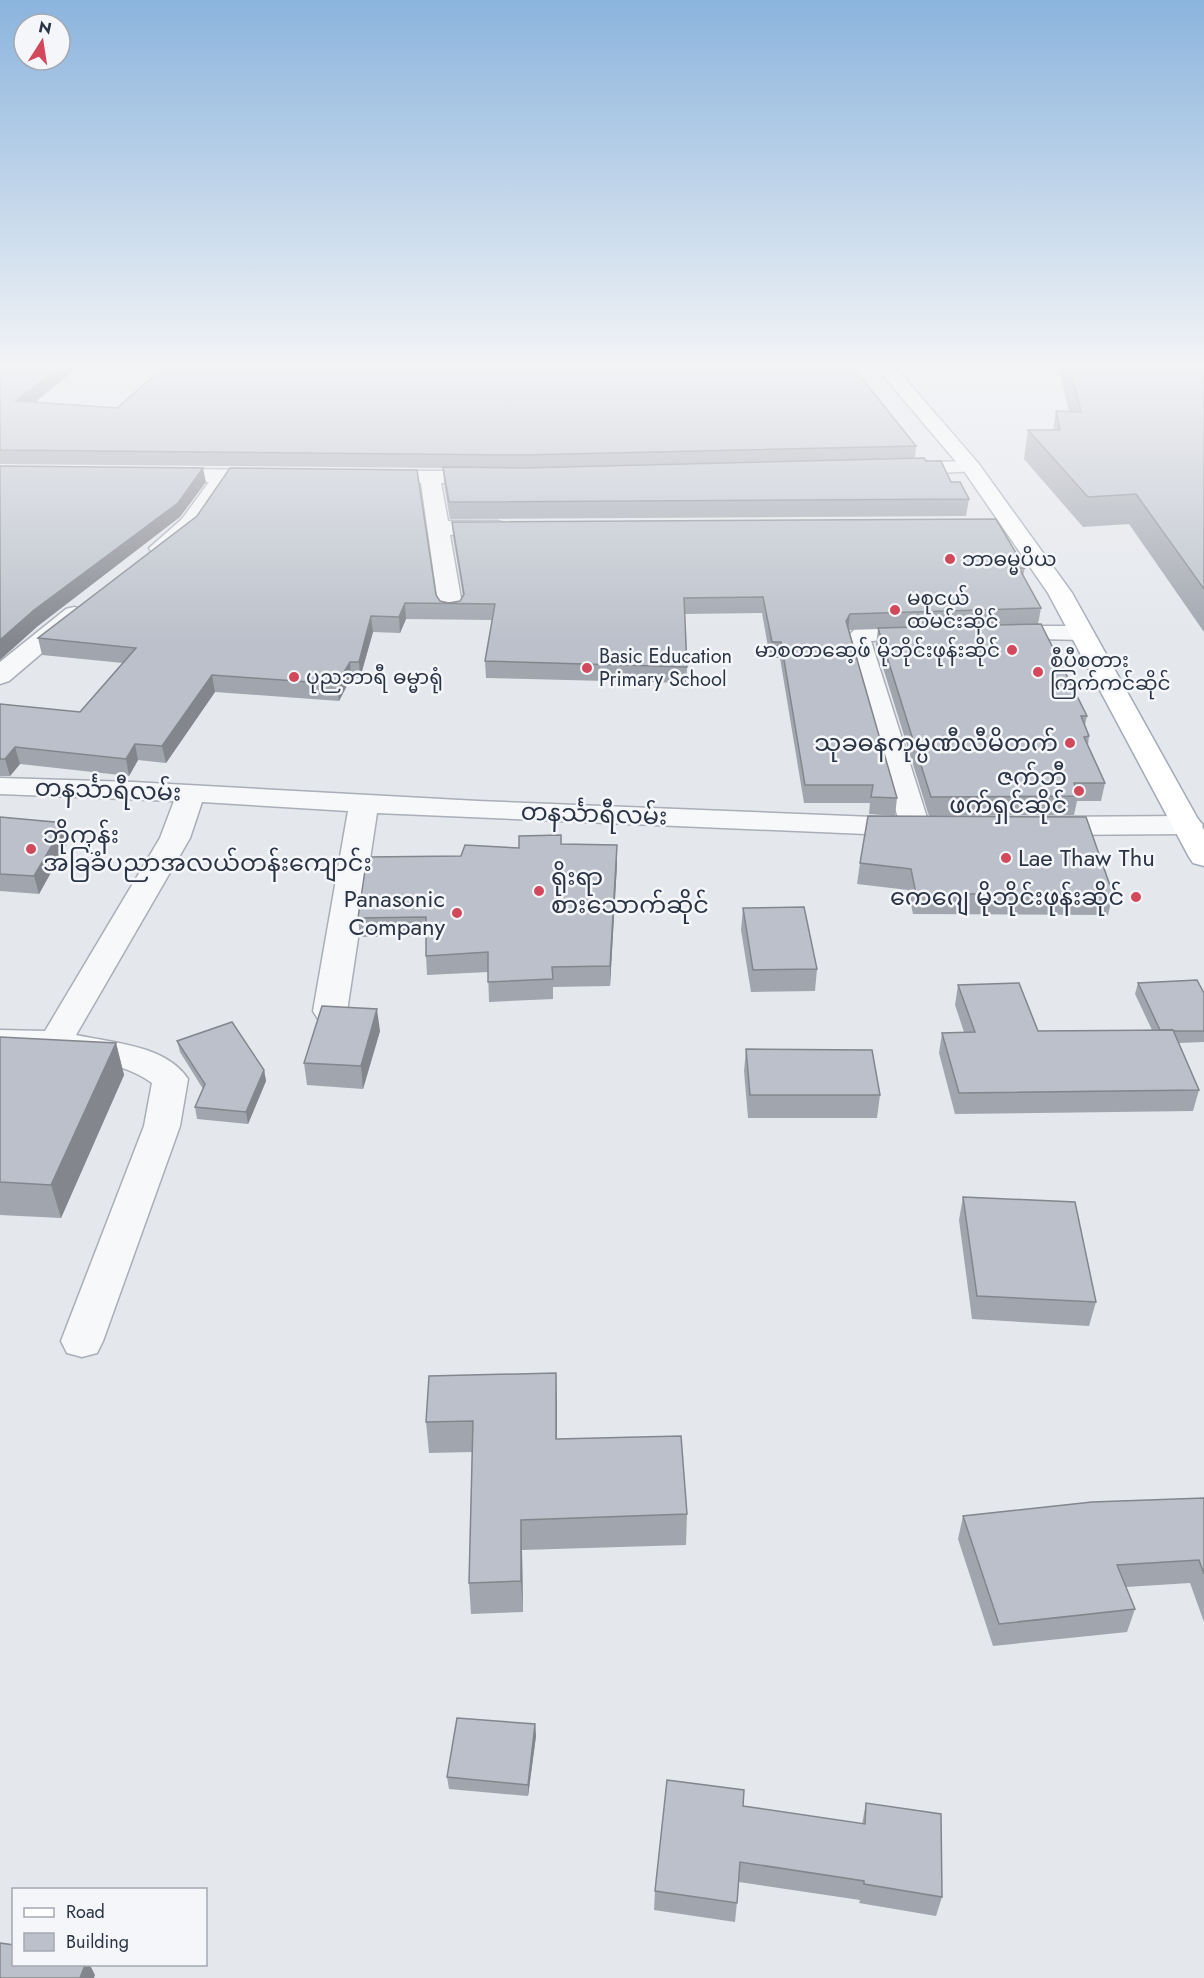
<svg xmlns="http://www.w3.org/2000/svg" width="1204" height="1978" viewBox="0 0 1204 1978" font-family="Jost,'Noto Sans Myanmar',sans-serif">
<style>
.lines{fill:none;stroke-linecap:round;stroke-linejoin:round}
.street-casing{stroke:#a9aeb7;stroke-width:3}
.primary-casing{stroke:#a3abb8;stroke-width:3}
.street{fill:#f7f8fa;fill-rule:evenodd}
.primary{fill:#fff;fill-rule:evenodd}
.wall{fill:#a1a5ae}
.shaded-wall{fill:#83868d}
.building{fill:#bbc0ca;stroke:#83868d;stroke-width:1.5}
.poi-dot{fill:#d1495b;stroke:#f4f6f9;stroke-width:2}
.labels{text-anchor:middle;stroke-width:5;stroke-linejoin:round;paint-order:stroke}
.far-poi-label{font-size:20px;fill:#2b3445;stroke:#f4f6f9;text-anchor:start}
.poi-label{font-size:24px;fill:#2b3445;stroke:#f4f6f9;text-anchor:end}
.street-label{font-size:24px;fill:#2b3445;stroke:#f4f6f9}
</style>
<rect width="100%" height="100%" fill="#e4e7ec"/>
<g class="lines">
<defs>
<path id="street" d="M971,461L978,463L981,467L978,471L899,475L892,473L889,469L892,465L899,463Z
M161,469L271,470L278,472L281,476L278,480L230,482C215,504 183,560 152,553L149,548L182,519L209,482L154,479L151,475L154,471Z
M374,471H487L494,473L497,477L494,481L487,483H441L448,521H497L505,523L508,528L505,533L450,535L463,610L459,615L451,617L443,615L439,610L421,483L367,481L364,477L367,473Z
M74,607L82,609L86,614L82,619L9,681L0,684V662L66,609Z
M922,626L931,628L934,633L931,638L871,641L930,827L925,833L912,836L377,813L347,1011L342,1019L330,1022L318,1019L313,1011L348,811L202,802L190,838L76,1035C112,1043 166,1045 188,1079L180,1126L103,1341L97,1353L82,1357L67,1353L61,1341L144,1126L152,1083C117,1056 44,1053 0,1052V1030L45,1031L160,838L174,801L0,794V778L133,782L478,801L898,818L846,638L855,629L864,627Z
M1000,626H1081L1090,628L1093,633L1090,638L1081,640L991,638L988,633L991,628Z
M1188,816L1198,819L1203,825L1198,831L1188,834L1045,835L1035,832L1030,826L1035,820L1045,817Z"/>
<path id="primary" d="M875,366H894L978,463L1072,593L1204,830V866L1193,863L1189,857L1048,593L964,471Z"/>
</defs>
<use href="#street" class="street-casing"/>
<use href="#primary" class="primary-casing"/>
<use href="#street" class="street"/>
<use href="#primary" class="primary"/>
</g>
<path class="wall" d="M0,366H80L34,403L117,408L861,378L916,446L915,458L926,461L951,482L969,499L966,516L450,519L444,484L443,468L0,464Z
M1060,366H1204V632L1129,524L1083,527L1024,459L1028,430H1053L1056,411H1069L1059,370Z
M452,522L1025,568L1023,576L1041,608L1038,624L975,626L1087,716L1085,725L1089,736L1088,745L1105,783L1101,801H1077L1074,815L929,816L876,645L878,629L849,630L897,798L895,816L869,814L870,803H804L780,658H770L762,613L684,614L687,667L686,683L486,678L485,661L492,620L406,619L400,633L373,632L360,678H351L339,701L215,692L166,763L138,760L129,776L20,764L10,776H0V704L80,712L123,663L42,655L38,638L436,595L440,601L449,603L460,601L463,596L453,537Z
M0,817L65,823L69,840L39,894L0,891Z
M561,844L617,864L610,986L553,987V999L489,1002L488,972L427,975L426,956V936L360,937L358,918L461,856L519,848Z
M860,863L1113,894L1108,915L913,914L908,890L857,884Z
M743,908L817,969L815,991L751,992L741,930Z
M1138,983L1204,993V1042L1179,1043L1199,1090L1193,1111L955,1114L939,1053L942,1033L964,1032L955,1005L958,985L1038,1031L1152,1030L1135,994Z
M380,1031L363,1089L307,1085L304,1063Z
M0,1037L116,1043L124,1075L61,1218L0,1215Z
M177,1041L264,1070L266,1081L248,1124L197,1119L195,1107L203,1089L180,1052Z
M746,1049L880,1095L877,1118H748L744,1071Z
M963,1197L1096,1302L1089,1326L972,1319L959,1220Z
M556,1373L557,1439L687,1514L686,1545L522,1550L523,1612L471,1614L469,1583L472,1452L429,1453L426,1422Z
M1204,1498V1622L1190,1583L1126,1587L1135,1609L1127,1632L993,1646L958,1539L963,1516Z
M535,1724L536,1736L528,1796L449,1789L447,1777Z
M866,1803L942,1897L936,1916L859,1903L860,1900L739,1882L735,1922L654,1910L655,1891L743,1806L862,1824Z"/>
<path class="shaded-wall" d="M61,366H80L19,415L16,401Z
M203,468L206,482L180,517L38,626L0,660V640L34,610Z
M405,603L406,619L400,633L399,617Z
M850,614L848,630L846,621Z
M371,616L373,632L360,678L359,662Z
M350,662L351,678L339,701L337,684Z
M212,675L215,692L166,763L162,746Z
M135,744L138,760L129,776L126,759Z
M15,747L20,764L10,776L5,759Z
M65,823L69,840L39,894L34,876Z
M617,845V864L610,986V966Z
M377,1009L380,1031L363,1089L361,1066Z
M116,1043L124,1075L61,1218L51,1185Z
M264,1070L266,1081L248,1124L246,1112Z
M556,1373L557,1404V1470L556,1439Z
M521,1520L522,1550L523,1612L521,1581Z
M535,1724L536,1736L528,1796V1785Z
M85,1965H90L95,1975L94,1978H80Z"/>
<path class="building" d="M0,366H61L16,401L117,408L165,366H852L916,446L523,455L0,450Z
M1070,366H1204V589L1136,494L1088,497L1028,430H1060L1056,411L1081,412Z
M924,458L926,461H941L951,482H960L969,499L449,502L443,467L523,468Z
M0,466L203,468L178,503L34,610L0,640Z
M230,468L417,470L436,595L440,601L449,603L460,601L464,594L452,522L996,519L1025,568H1019L1041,608L850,614L846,621L897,798L871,797L873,785H805L781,642H772L763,597L684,598L687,667L485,661L495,604L405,603L399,617L371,616L359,662H350L337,684L212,675L162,746L135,744L126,759L15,747L5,759H0V704L80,712L136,648L38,638L197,516Z
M1041,624L1087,716H1081L1089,736L1084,737L1105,783H1074L1078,796L931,797L878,628Z
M868,816L1086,817L1113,894H916L911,869L860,863Z
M0,817L65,823L34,876L0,874Z
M561,835V844L617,845L610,966L552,967L553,979L488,982V952L426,956V917L358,918L367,857L461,856L465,845L519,848V836Z
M804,907L817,969L753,970L743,908Z
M1197,980L1204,993V1031H1174L1173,1030H1160L1138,983Z
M1019,983L1038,1031L1173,1030L1199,1090L959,1093L942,1033L975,1032L958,985Z
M322,1006L377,1009L361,1066L304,1063Z
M232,1022L264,1070L246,1112L195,1107L205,1084L177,1041Z
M0,1037L116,1043L51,1185L0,1182Z
M746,1049L872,1050L880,1095H750Z
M963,1197L1075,1202L1096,1302L977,1296Z
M556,1373V1439L681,1436L687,1514L521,1520V1581L469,1583L473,1421L426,1422L429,1376Z
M1204,1498V1574L1199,1560L1117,1565L1135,1609L999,1624L963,1516L1092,1502Z
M457,1718L535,1724L528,1785L447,1777Z
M667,1780L744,1790L743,1806L865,1824L866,1803L941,1814L942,1897L864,1884V1881L740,1862L737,1903L655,1891Z
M0,1943L14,1945V1965H85L80,1978H0Z"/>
<linearGradient id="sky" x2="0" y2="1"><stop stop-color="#8bb4dd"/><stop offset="0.57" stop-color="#f3f4f6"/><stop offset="1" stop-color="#f3f4f6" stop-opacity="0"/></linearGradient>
<rect width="1204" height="643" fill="url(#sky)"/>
<g class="poi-dot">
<circle cx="950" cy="559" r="6"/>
<circle cx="895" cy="610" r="6"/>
<circle cx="1012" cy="650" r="6"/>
<circle cx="587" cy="668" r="6"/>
<circle cx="1038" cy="672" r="6"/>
<circle cx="294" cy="677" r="6"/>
<circle cx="1070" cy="743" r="6"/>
<circle cx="1079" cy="791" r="6"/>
<circle cx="31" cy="849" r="6"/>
<circle cx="1006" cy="858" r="6"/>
<circle cx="539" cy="891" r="6"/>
<circle cx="1136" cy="897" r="6"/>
<circle cx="457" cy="913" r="6"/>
</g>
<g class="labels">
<g class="far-poi-label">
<text x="962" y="566">ဘာဓမ္မပိယ</text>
<text x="907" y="605">မစုငယ်<tspan x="907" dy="23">ထမင်းဆိုင်</tspan></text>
<text x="1000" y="657" text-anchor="end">မာစတာဆေ့ဖ် မိုဘိုင်းဖုန်းဆိုင်</text>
<text x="599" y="663">Basic Education<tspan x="599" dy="23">Primary School</tspan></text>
<text x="1050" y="667">စီပီစတား<tspan x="1050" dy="23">ကြက်ကင်ဆိုင်</tspan></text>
<text x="306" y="684">ပုညဘာရီ ဓမ္မာရုံ</text>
</g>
<g class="poi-label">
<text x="1058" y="751">သုခဓနကုမ္ပဏီလီမိတက်</text>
<text x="1067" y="785">ဇက်ဘီ<tspan x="1067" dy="28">ဖက်ရှင်ဆိုင်</tspan></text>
<text x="43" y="843" text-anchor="start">ဘိုကုန်း<tspan x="43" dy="28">အခြခံပညာအလယ်တန်းကျောင်း</tspan></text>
<text x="1018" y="866" text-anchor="start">Lae Thaw Thu</text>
<text x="551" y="885" text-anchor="start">ရိုးရာ<tspan x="551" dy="28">စားသောက်ဆိုင်</tspan></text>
<text x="1124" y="905">ကေဂျေ မိုဘိုင်းဖုန်းဆိုင်</text>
<text x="445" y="907">Panasonic<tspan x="445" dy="28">Company</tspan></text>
</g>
<g class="street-label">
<text transform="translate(108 790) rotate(2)" y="8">တနင်္သာရီလမ်း</text>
<text transform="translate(594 814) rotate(2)" y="8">တနင်္သာရီလမ်း</text>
</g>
</g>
<rect x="12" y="1888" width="195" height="78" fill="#f4f6f9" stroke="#a4a8b1" stroke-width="1.5"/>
<rect x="24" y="1908" width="30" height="9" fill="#ffffff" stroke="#a4a8b1" stroke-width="1.5"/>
<text x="66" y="1918" font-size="18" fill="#2b3445">Road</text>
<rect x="24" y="1933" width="30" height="18" fill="#bbc0ca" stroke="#a4a8b1" stroke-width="1.5"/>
<text x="66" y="1948" font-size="18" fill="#2b3445">Building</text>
<g transform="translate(42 42) rotate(12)"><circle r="28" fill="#f4f6f9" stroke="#a4a8b1" stroke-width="1.5"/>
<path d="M0-4.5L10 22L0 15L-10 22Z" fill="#d1495b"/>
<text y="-9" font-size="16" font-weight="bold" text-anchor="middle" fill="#2b3445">N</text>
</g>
</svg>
